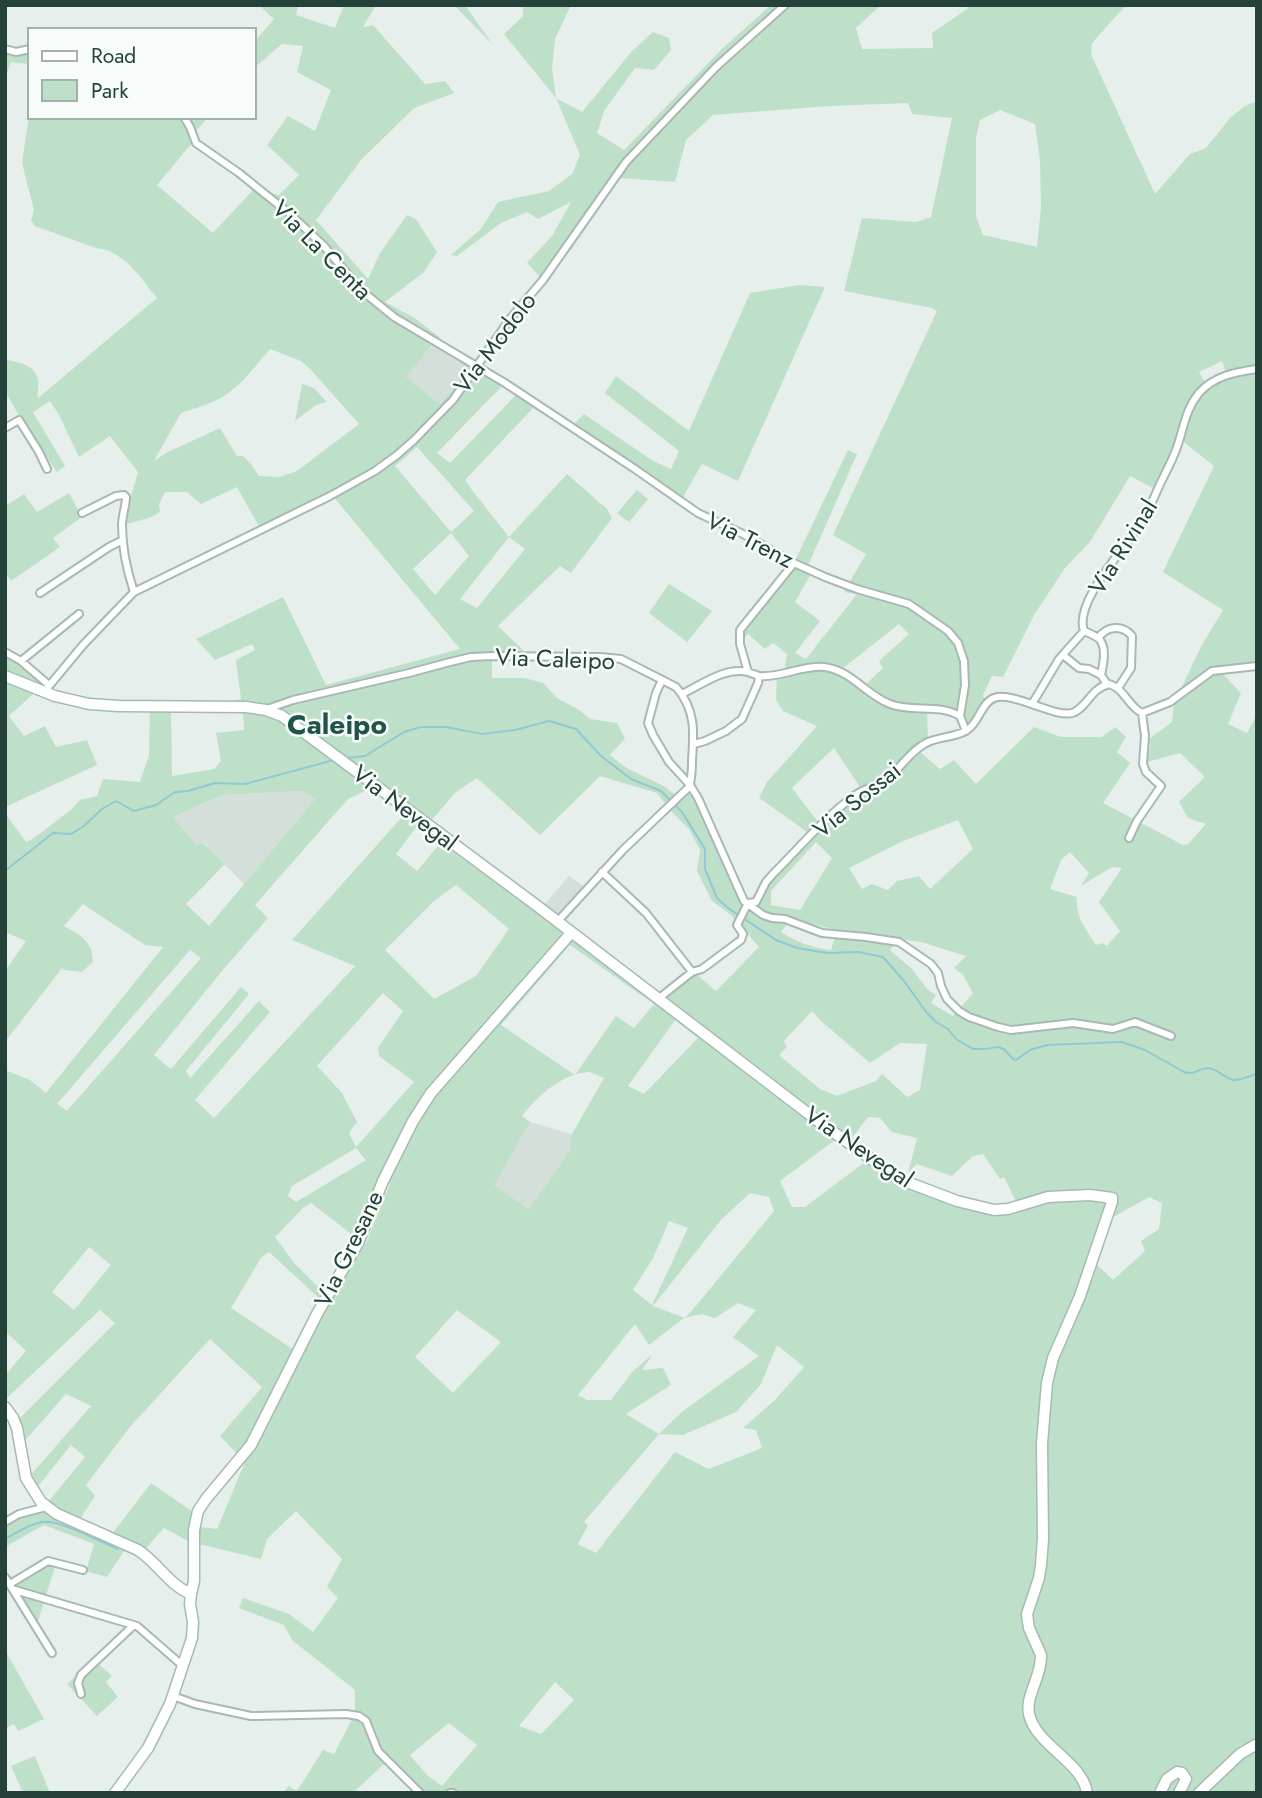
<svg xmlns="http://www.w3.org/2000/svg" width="1262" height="1798" viewBox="0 0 1262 1798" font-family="Jost,sans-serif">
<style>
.built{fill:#d4dfda}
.green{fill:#bfe0c8;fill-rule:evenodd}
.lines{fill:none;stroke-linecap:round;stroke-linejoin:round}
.stream{stroke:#8ec9d4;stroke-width:2}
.street-casing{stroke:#a8b8b2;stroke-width:10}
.secondary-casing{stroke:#a4bbb3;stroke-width:13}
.street{stroke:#fff;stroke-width:6}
.secondary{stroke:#fff;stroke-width:10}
.labels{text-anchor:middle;stroke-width:5;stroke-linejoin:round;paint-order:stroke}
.street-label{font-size:24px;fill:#24423a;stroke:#f7fbf9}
.quarter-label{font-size:28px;font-weight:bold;fill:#1f5548;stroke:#f7fbf9}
</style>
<rect width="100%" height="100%" fill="#e6efeb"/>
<path class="built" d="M434,344L476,365L440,404L405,377Z
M303,791L315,799L244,884L204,843L197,845L173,817L222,795Z
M569,876L589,890L561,922L542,907Z
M530,1122L572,1134L569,1152L530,1209L493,1185Z"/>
<path class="green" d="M263,5H298L296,15L335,28L344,5H376L363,27L373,25L425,84L445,81L454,93L414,108L361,160L316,220L368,279L380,253L407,215L416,219L437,252L424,272L385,302L416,319L439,337L406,377L440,404L476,365L505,383L437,453L450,463L519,392L537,404L465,480L472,490L509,537L567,474L607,509L612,518L571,573L560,566L498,626L528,655H492V678H525L543,683L557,698L579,710L590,719L617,723L625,739L610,755C615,759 619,763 624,766C642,778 665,782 679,799L690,788L742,897L749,902L758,903L765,887L813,836L759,798L767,782L817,726L783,711L776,700L777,675L784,674L787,654L773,643L765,649L748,634L745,637L738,627L794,563L848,450L857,454L807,568L812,572L795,602L820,621L795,653L806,659L857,594L844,592L866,554L833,535L937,311L932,308L844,291L862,218L916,222L931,217L952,118L912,114L908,103L830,106L713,115L686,140L675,182L620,178L572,248L546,280H543L527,263L552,236L571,202L538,219L527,212L501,223L457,256L451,255L481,229L498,202L549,191L572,174L580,155L556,98L504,34L523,16V5H571L555,39L552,68L556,98L582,112L632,51L653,32L669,38L671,50L654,70L635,68L604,111L597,133L624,150L722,49L771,5H881L856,28L862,49L933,48L932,33L967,9L969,5H1126L1092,43L1091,54L1155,194L1190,154L1206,148L1230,118L1245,106L1257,101V668L1235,669L1223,674L1241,693L1228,724L1247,733L1257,714V1793H417L386,1762L355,1791L356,1793H283L289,1786L297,1791L323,1750L334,1754L355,1713V1690L292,1640L284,1625L239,1608L243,1598L289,1614L313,1632L338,1598L327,1587L342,1559L296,1511L267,1539L261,1559L190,1542L164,1528L140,1555L126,1548L107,1577L86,1571L94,1544L44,1525L5,1547V1525L48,1502L85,1457L71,1445L35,1490L29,1477L91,1406L66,1394L22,1444L17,1421L115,1323L100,1310L5,1400V1375L26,1351L5,1331V1070L30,1080L46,1093L163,947L145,945L83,904L64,926C80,935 93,941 93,962L82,972L65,970L62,968L5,1042V971L26,941L5,932V813L26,842L34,838L72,809L80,800L97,796L103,779L140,782L149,755L150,705L171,706L172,776L214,769L221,761L216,733L244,730L243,713H197V705L206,706L241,699L236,660L255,650L252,644L215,660L196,639L283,597L326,685L460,649L332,495L261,530L237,487L201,504L187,492H165L159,504L160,512L152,517L123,525L138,472L110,436L79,457L59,415L50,401L33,412L65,466L57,472L21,419L5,391V359C19,363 35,364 38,380C39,386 37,393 38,398L157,298C141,279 124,250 96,248L35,226L31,220L34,210L22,163L30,109V117H208L197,130L192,143L157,185L213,233L253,190L279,195L299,175L267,145L288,116L315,131L331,90L297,72L303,46L282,44L254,68V42L274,19L261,7ZM1000,110L1035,124L1040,161L1041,207L1037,247L983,235L976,216V138L980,120ZM270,349L301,361L311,370L359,424L297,471L279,477L259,476L250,463L243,456H237L220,428L166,453L154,461L181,413C196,408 214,403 227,394C244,382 257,364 270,349ZM1222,361L1228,378L1209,389L1199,372ZM1180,439L1214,466L1163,572L1223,610L1202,645L1174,703L1172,722L1149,739L1150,746L1147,762L1180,753L1205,777L1179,802L1188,818L1206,824L1188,844L1183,845L1103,803L1130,763L1117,752L1126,737L1115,727L1102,737H1061L1034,727L976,784L954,760L940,769L919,751L928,744L927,710L947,712L963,718L964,730L973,721L986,702L983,695L992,676L1003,677L1034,615L1065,568L1090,542L1130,476L1157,490ZM417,447L474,511L451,532L395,466ZM451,533L469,556L435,595L413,569ZM509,537L525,549L477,608L460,599ZM899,624L909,634L879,661L883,668L865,685L842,669ZM834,748L864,793L822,827L792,788ZM600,776L657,793L670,810L689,829L700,850L697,871L712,901L731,915L759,947L716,991L696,974L665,999L447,835L417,871L396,854L424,817L430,822L456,792L477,778L540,835ZM382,783L411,807L292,940L355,966L214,1118L195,1100L270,1012L259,1001L190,1078L186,1071L249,994L241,987L171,1069L154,1055L222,971L268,918L255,905L348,799ZM302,791L315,799L209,926L186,904L225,864L203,843L197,845L173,817L222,795ZM958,820L973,849L930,889L919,876L897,881L888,890L872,884L862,889L849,868L901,842ZM816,842L832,858L800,910L771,905V891ZM1070,852L1089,873L1081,886L1112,867L1122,868L1099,902L1120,931L1107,946L1102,943L1096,945C1086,930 1075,916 1077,897L1050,889L1061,860ZM456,885L509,929L476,976L434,999L385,950L434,901ZM791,919L837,930L831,950C813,948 796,942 781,932ZM899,939L921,942L966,956L954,968L963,975L973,993L953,1016L931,1003L936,995L928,990L912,969L890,950ZM570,945L654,1004L634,1028L616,1016L575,1075L501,1025ZM190,950L201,958L67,1111L57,1104ZM383,993L403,1011L378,1048L379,1056L414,1082L356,1147L349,1133L357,1122L342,1093L317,1066ZM812,1011L821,1021L870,1063L900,1043L927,1044L920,1090L907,1097L882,1074L876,1081L837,1096L820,1089L779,1055L787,1047L784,1041ZM675,1020L698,1038L644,1094L628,1086ZM589,1072L604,1078L572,1134L569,1152L529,1209L494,1185L530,1122L522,1116C539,1095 561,1074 589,1072ZM868,1117L880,1118L892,1132L917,1138L908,1173L917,1164L952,1176L973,1156L983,1154L1000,1179L1004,1177L1016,1202L989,1211L953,1202L902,1186L865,1162L805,1207H792L780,1181L843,1134L851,1139ZM356,1148L366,1160L296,1202L288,1196L292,1186ZM383,1181L390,1184L366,1243L360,1240ZM750,1193L769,1197L774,1211L695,1307L685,1318L653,1306L721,1220ZM1149,1197L1162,1203L1159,1229L1141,1241L1145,1251L1113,1280L1093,1261L1109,1216H1115ZM311,1203L359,1240L325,1294L294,1263L275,1237L303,1208ZM669,1221L688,1228L652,1305L633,1290L653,1258ZM89,1247L111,1265L74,1310L52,1292ZM269,1252L321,1300L294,1350L231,1308L261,1258ZM738,1303L756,1310L733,1337L759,1356L683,1411L659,1434L626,1414L671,1385L663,1368L642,1370L653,1354L633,1371L611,1400H587L578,1395L635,1324L649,1345L684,1318L702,1314L715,1318ZM457,1310L501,1342L453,1393L415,1357ZM210,1339L262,1387L220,1436L245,1462L217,1529L193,1526V1512L151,1483L112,1534L80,1519L95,1496L86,1485L130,1427ZM777,1345L804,1367L775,1400L743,1428L756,1430L762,1448L709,1469L675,1452L596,1553L578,1544L588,1525L584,1522L659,1434L683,1435L736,1412L761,1384ZM555,1682L574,1700L541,1734L519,1726ZM449,1723L477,1745L442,1786L427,1775L410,1755Z
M454,5H465L493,45Z
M5,45L25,53L30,51V64L11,62L5,78Z
M800,285L825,287L738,481L702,464L680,502L571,427L584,414L653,461L671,469L679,451L605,393L616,376L689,431L750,293Z
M302,384L314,388L327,402L316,405L295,421Z
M637,490L648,499L629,522L617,513Z
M69,493L82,517L53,538L60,547L11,581L5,572V506L24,494L37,512Z
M669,584L712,611L687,642L649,613Z
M5,655C17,660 39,675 42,686L9,716L24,736L45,726L56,747L87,740L97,765L5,807Z
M47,1562L56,1564L37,1624L12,1582Z
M5,1650L44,1719L18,1731L14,1724L5,1729Z
M94,1660L112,1676L106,1682L118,1697L97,1716L67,1684Z
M35,1756L50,1793H23L11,1766Z"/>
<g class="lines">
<path class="stream" d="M347,758L365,756L404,732L421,727H446L482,734L515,730L549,721L576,729L601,756L631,779L661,791L671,801
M675,805L682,812L705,849V869L717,898L728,908L776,940L797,948L828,953L858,952L883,957L904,981L927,1013L936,1022L948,1029L956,1039L973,1049H985L998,1047L1004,1049L1013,1059L1016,1060L1030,1050L1047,1045L1122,1042L1145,1050L1184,1072C1196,1075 1197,1069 1207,1068C1218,1068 1224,1079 1234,1080C1241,1080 1250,1076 1257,1074
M5,871L53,833L71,834L84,826L102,809L116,801L134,811L156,805L175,792L188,791L215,783L245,784L334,760
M5,1539C16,1533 29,1524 42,1522C59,1519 99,1541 117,1549"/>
<defs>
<path id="street" d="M5,49L16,52L30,49
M184,117L190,127L196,143L239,173L290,214L324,246L361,290L394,317L505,383L635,469L698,513L741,533L794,563L825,577L857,589L909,604L948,631L958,643L964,661L965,685L960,716L966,731
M5,428L19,420L39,452L47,469
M82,513L116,496L124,495L126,497C126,506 122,515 122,525C122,547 127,571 134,592
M40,593L109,547L123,540
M1098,638C1107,626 1122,624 1132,636L1131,668L1118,688
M5,652L21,661L49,685
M1063,655L1079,668L1089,669L1101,675
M21,661L79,614
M759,676C781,678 802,665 824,667C851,670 866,695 890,704C914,713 937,703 960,716
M662,680L656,693L648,723L653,735L669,762L690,785L698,798L744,901L763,915L772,918L785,919L822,933L866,937L899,942L931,964L938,973L941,986L947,999L959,1011L969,1017L998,1027L1011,1030L1073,1023L1113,1029L1135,1022L1171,1036
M1107,684L1101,675C1103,665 1107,649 1100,640C1097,636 1089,633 1084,631C1073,602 1128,545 1143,520C1150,508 1155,495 1161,482C1167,470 1173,459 1177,447C1184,428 1185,410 1199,393C1214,376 1235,372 1257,369
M44,692L83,645L134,592L330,496L375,471L397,455L414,440L453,400L510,319L543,280L626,162L716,67L785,5
M682,694C703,684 724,667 748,672
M1032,704L1059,659L1084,631
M267,709L293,700L409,673L450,662L471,657L493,656L600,657L621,659L676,687C696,710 694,732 692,760C692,769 692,778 689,787L623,850L557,922
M694,744L705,741L726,731L742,719L758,683L759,676L748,672L740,644V630L794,563
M1129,838L1137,821L1161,786L1146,772L1143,764L1145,736L1142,713
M602,872L646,913L692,972
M748,903L756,902L766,882L773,874C799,848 824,818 854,796C864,788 877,787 887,779C901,768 910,751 926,743C939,736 955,738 967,730C979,723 981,703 994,698C1013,691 1055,718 1072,713C1086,709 1091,688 1109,684C1124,688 1128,706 1142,713L1170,702L1212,671L1257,666
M658,999L692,972L702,969L741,940L743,934L737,925L748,903
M5,1522L19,1514L46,1507
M5,1577L52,1653
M10,1584L48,1561L83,1570
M15,1590L137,1626L183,1666
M81,1694L78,1683L81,1675L134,1625
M173,1696L195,1704L251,1716L346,1714L359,1716L366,1721L378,1751L420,1793
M450,1793H453"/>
<path id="secondary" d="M5,676L55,696L89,704L119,706L246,707L266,710L282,716L536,905L818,1121L899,1179L957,1201L994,1210L1008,1209L1048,1197L1090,1195L1112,1198V1202L1080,1296L1053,1358L1047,1383L1042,1443L1043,1539L1041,1565L1039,1578L1027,1614L1029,1628L1041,1655C1042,1676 1025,1696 1029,1714C1036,1746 1083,1762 1087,1793
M5,1407L13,1418L17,1428L26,1478L41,1502L57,1514L138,1550C158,1563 169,1585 191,1594
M115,1793L148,1748L170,1704L192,1638L193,1622L190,1604L191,1594L194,1581V1530L198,1511L206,1499L251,1445L317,1314L358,1243L383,1181L413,1121L431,1093L571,933
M1160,1793L1167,1779L1177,1772L1182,1773L1186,1779L1179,1793
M1199,1793L1240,1754L1257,1744"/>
</defs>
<use href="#street" class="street-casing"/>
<use href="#secondary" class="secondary-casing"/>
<use href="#street" class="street"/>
<use href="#secondary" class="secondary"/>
</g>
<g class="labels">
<g class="street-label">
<text transform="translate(322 250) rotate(45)" y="8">Via La Centa</text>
<text transform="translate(495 343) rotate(-53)" y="8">Via Modolo</text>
<text transform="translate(750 540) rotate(27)" y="8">Via Trenz</text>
<text transform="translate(1123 547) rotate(-58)" y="8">Via Rivinal</text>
<text transform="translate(555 659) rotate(2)" y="8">Via Caleipo</text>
<text transform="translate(857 800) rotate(-39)" y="8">Via Sossai</text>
<text transform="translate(405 808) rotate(37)" y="8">Via Nevegal</text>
<text transform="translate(859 1147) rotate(34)" y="8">Via Nevegal</text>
<text transform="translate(349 1249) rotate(-64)" y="8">Via Gresane</text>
</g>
<g class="quarter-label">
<text x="337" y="734">Caleipo</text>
</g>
</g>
<rect width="1262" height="1798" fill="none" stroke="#24423a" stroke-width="14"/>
<rect x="28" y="28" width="228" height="91" fill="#f7fbf9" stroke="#a3b1ad" stroke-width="2"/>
<rect x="42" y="51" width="35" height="10" fill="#ffffff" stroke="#a3b1ad" stroke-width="2"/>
<text x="91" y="63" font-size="21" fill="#24423a">Road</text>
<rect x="42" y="80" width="35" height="21" fill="#bfe0c8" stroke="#a3b1ad" stroke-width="2"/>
<text x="91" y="98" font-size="21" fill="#24423a">Park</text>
</svg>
